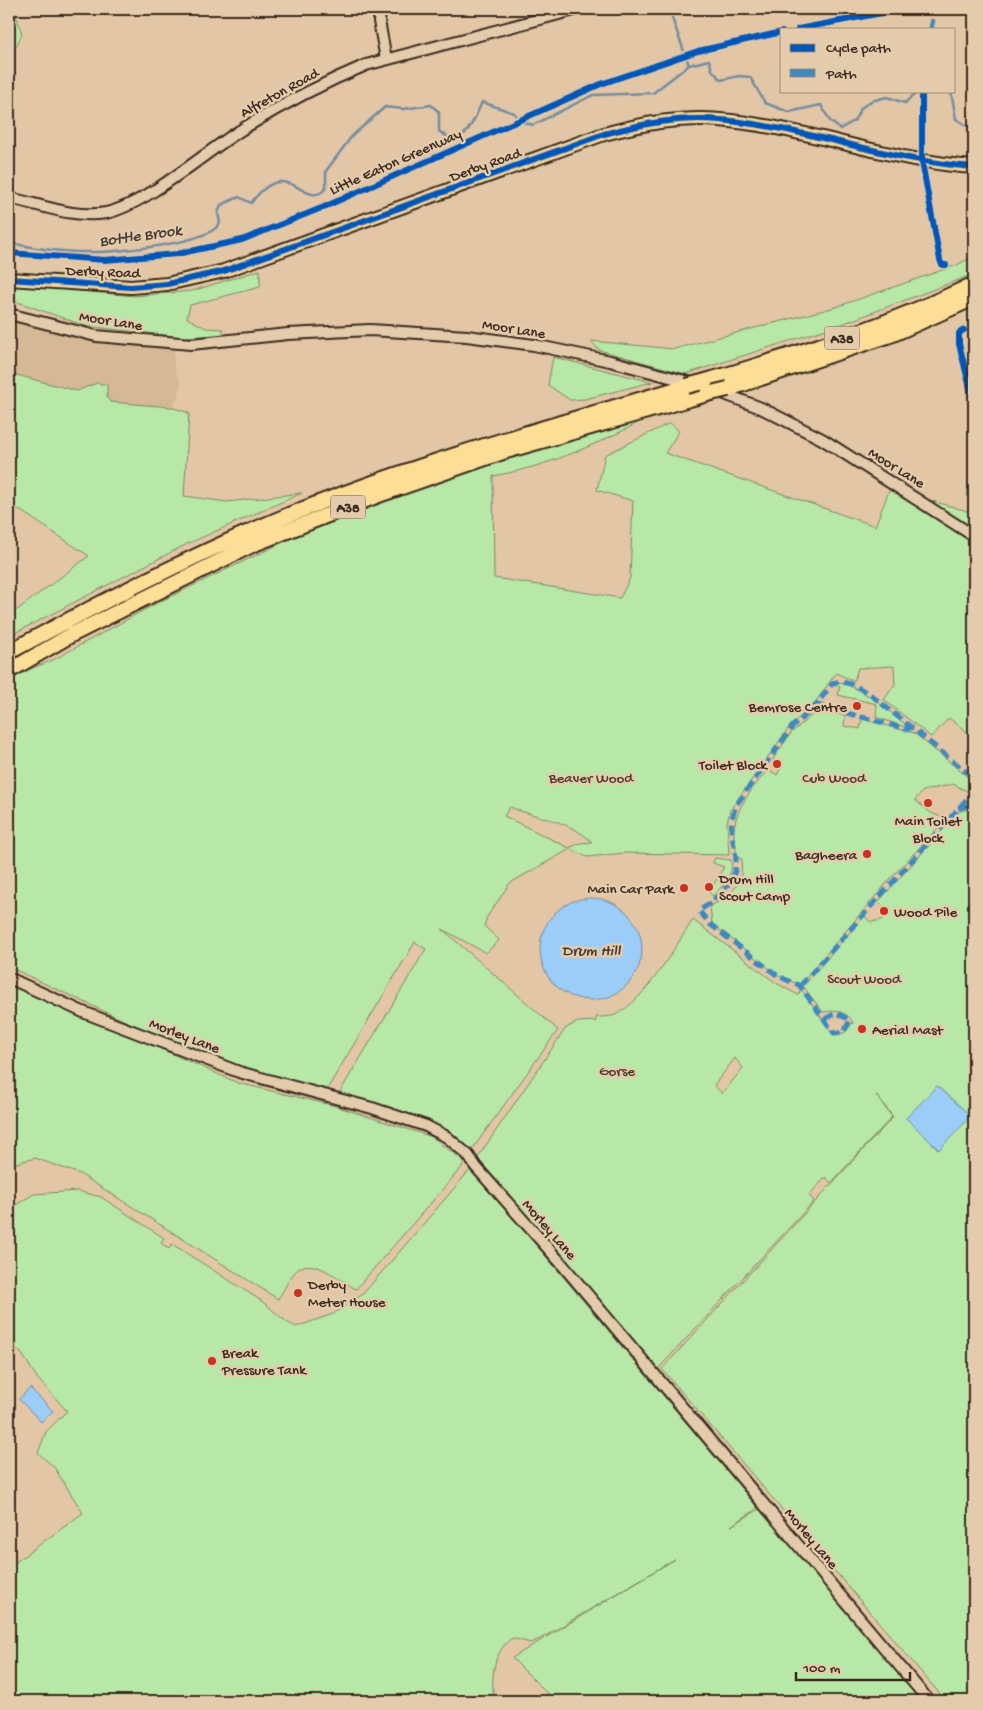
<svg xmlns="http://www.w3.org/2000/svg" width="983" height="1710" viewBox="0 0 983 1710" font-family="'Gochi Hand',sans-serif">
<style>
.built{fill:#d5b896}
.green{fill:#b7e8a7;stroke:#798962;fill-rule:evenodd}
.water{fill:#9bcdf8;stroke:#758ca1}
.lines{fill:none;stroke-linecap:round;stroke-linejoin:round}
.stream{stroke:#758ca1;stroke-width:2.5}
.minor-casing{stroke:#3b2a1e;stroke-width:14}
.major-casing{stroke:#3b2a1e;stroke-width:16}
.highway-casing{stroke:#3b2a1e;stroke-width:18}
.minor{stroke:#e4cbac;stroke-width:10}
.major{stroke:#fdde96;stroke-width:12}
.highway{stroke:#fdde96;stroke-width:14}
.highway-bridge-casing{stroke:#3b2a1e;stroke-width:18;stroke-linecap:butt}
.highway-bridge{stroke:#fdde96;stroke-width:14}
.quiet{stroke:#3e89bf;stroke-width:5;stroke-dasharray:10 5;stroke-linecap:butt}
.cycleway-casing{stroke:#e4cbac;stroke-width:9}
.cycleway{stroke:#0057b8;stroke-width:6}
.poi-dot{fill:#c8321e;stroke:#e4cbac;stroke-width:2}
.labels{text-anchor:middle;stroke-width:5;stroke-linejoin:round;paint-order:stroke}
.shield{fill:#e4cbac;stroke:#6e5a49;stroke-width:1}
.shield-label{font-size:14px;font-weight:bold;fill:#3b2a1e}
.street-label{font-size:15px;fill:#3b2a1e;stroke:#e4cbac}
.poi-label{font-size:15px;fill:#3b2a1e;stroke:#e4cbac;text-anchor:start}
.park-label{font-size:15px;fill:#473d2c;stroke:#e4cbac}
.water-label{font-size:16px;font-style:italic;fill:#453a34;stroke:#e4cbac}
</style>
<rect width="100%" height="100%" fill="#e2c6a5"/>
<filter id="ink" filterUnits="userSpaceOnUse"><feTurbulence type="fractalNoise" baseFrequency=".02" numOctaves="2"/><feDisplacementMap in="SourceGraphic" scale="10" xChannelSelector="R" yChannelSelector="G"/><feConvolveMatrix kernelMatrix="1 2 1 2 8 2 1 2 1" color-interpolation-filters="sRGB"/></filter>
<g filter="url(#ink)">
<path class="built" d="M9,317L87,339L174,347V368L181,383L177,399L171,407L125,405L110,402L107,397V385L97,383L77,391L9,373Z"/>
<path class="green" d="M9,9H16L15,12L22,34L16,47L9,38Z
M974,256V274L842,324L686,374L599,350L591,341L674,349L836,307L957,265Z
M260,270V287L190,305L187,318L206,328L223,329V335L183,337L86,326L9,299V284L134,296L192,291Z
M553,357L652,382L585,399L570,400L548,385Z
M9,373L77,391L97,383L107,385V397L110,402L171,407L189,413L184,496L227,502L302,493L187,544L9,636V616L89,556L9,503Z
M642,419L638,423C591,447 545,467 493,476L494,578L620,598L630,578L633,501L597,490L605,455L670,423L679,431L665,453L875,526L891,486L974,544V737L949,718L931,737L884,700L895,684L894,666L858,668L854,681L836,673L814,704L790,726L730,810L727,823L729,855L624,853L587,857L570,849L510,883L487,917L484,926L499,940L486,953L442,929L558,1030L471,1151C439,1115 382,1107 338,1095L426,949L415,942L326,1091L249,1072L151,1033L9,967V681L21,673L53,660L157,603L292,538L386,498L491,460ZM510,807C539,819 568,819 592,842L580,843L569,848L504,816Z
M929,500L974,513V532Z
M839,682C867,690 889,711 911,729L876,717L877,704L838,695L840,687L832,685Z
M819,709L845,716L844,726L860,729L862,719L914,733L969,778L972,783L969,792L953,784L923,791L915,800L931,813L946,819L890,879L800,985L779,976L717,928L712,923L710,906C722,901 738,890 741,875C742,870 741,864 742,859L738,858C725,818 745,799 768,769L777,775L782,766L773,759L791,733Z
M974,808V1701H946L662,1369L893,1117L876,1095L892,1117L831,1183L826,1177L809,1195L814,1201L657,1370L479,1160L478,1157L566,1028L578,1022L596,1021V1017C602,1017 610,1017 615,1015C646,1000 674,948 693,920L776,983L798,995L801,989L833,1034L844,1033L853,1023C848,1011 835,1010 823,1012L803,986L864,916L871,922L882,920L889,913L878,902L960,811ZM735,1058L743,1068L722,1094L714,1085Z
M715,858L731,860C734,876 723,885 713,896L709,892L724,867L713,863Z
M9,982L238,1083L335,1106L432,1137L464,1161L462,1167L356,1289C342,1282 314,1256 298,1269C290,1276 284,1290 278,1299L80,1174L35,1158L16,1163L9,1175Z
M469,1171H474L758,1508L731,1526L763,1507L927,1701H555L512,1658L675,1559L540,1639L531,1643L512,1638C492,1653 491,1677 494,1701H9V1567L83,1513L54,1467L38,1453L46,1432L67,1411L38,1379L22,1354L9,1342V1209L34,1194L77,1191L101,1197L164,1238L161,1243L169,1249L172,1244L260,1300C273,1309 282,1321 296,1327L333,1314L363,1294Z"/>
<path class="water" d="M540 949a51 51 0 1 1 102 0a51 51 0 1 1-102 0Z
M937,1086L971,1116L939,1150L906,1118Z
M30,1388L53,1411L41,1422L19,1399Z"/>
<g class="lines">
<path class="stream" d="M672,18L689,65
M951,91L956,119L974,130
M9,243C36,248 64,253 93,252C116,252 210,244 220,223L218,213L221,205L239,197L251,203C289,152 305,213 326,188V171L352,136L385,107L403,109L431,105L439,112V131C463,153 474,120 482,102L514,113L522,122L533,125L593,95L653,93L689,65L709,60L712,70L721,80L739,76L750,77L765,103L789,112L821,105L830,121L840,129L854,121L861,108L871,101L887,97L905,103L917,92L930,91"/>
<defs>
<path id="minor" d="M381,9L379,21L386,59
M9,198C39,204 74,219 106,213C147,204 204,153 241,130C281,105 323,83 366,65L578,9
M9,314L96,336L191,344L288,334L370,330L467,336L534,345L610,361L696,384
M717,391L761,408L822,439L974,536
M9,978L83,1012L239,1072L372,1108L426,1126L447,1137L468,1155L476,1167L561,1263L929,1701"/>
<path id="major" d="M9,279L131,287L167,284L224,271L604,134C642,124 680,116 720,120C806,127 887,161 974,167"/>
<path id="highway" d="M706,381C798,354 889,325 974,284
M728,389L893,334L974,298
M9,652C98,604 190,556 284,517C415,463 551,426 687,386
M9,671L71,635L254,544L376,496L506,451L707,394"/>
</defs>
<use href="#minor" class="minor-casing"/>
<use href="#major" class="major-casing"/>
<use href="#highway" class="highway-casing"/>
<use href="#minor" class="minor"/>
<use href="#major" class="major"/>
<use href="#highway" class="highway"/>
<defs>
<path id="highway-bridge" d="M687,386L706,381
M707,394L728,389"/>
</defs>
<use href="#highway-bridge" class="highway-bridge-casing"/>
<use href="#highway-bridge" class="highway-bridge"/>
<path class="quiet" d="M931,29L935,9
M817,705L910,730
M958,808L974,805
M800,986L974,791
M825,1019L836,1013L850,1020L844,1032L834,1033L800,986L778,976L711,925L699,911C712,902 732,886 735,870C740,845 723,834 737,804L793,726L814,708L832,684L839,681L854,685L871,695L974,778"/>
<defs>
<path id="cycleway" d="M798,29L903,9
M922,91V162L940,260L942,265H946
M9,253L105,260L177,254L242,240L324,207L601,84L698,51L782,32
M9,279L131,287L167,284L224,271L604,134C642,124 680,116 720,120C806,127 887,161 974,167
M964,330L959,333V344L974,404"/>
</defs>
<use href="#cycleway" class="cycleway-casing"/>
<use href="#cycleway" class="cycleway"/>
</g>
</g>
<g class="poi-dot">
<circle cx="857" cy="706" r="5"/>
<circle cx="777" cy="764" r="5"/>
<circle cx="928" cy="803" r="5"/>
<circle cx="867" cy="854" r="5"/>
<circle cx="709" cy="887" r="5"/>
<circle cx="684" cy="888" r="5"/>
<circle cx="884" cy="911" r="5"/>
<circle cx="862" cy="1029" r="5"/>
<circle cx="298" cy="1293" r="5"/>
<circle cx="212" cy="1361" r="5"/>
</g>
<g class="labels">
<g class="shield">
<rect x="824.5" y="326.5" width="35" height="23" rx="4"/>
<rect x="330.5" y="495.5" width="35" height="23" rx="4"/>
</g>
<g class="shield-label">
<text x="842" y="343">A38</text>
<text x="348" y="512">A38</text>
</g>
<g class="street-label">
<text transform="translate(279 92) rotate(-29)" y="5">Alfreton Road</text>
<text transform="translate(395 161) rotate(-24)" y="5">Little Eaton Greenway</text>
<text transform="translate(485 164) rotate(-20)" y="5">Derby Road</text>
<text transform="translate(103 271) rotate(2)" y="5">Derby Road</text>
<text transform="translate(111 320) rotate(9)" y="5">Moor Lane</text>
<text transform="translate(514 328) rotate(9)" y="5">Moor Lane</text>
<text transform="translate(897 467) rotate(32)" y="5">Moor Lane</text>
<text transform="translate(185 1035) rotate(21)" y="5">Morley Lane</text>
<text transform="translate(550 1229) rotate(49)" y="5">Morley Lane</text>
<text transform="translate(812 1538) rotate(50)" y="5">Morley Lane</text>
</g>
<g class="poi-label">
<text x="847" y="711" text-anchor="end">Bemrose Centre</text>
<text x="767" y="769" text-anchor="end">Toilet Block</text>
<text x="928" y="825" text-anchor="middle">Main Toilet<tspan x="928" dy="17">Block</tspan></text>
<text x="857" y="859" text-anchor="end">Bagheera</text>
<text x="719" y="883">Drum Hill<tspan x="719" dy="17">Scout Camp</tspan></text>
<text x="674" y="893" text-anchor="end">Main Car Park</text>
<text x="894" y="916">Wood Pile</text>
<text x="872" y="1034">Aerial Mast</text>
<text x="308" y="1289">Derby<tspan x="308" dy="17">Meter House</tspan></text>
<text x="222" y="1357">Break<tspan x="222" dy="17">Pressure Tank</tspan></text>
</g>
<g class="park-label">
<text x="591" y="782">Beaver Wood</text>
<text x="834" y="782">Cub Wood</text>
<text x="864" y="983">Scout Wood</text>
<text x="617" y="1075">Gorse</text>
</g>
<g class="water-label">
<text transform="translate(140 234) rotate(-8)" y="6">Bottle Brook</text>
<text x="591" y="955">Drum Hill</text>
</g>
</g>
<rect width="983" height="1710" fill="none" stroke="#e4cbac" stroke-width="30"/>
<rect x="15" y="15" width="953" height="1680" fill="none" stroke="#3b2a1e" stroke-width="2" filter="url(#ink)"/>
<rect x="780" y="28" width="175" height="65" fill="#e4cbac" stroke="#a08b73"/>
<rect x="790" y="44" width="25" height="8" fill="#0057b8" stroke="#a08b73"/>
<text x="826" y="52" font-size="15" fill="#3b2a1e">Cycle path</text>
<rect x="790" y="69" width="25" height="8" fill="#3e89bf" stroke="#a08b73"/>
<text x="826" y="78" font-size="15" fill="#3b2a1e">Path</text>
<path d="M796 1672v8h114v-8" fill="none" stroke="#3b2a1e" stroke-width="2.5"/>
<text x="803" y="1672" font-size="15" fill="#3b2a1e" stroke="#e4cbac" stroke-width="4" paint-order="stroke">100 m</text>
</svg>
